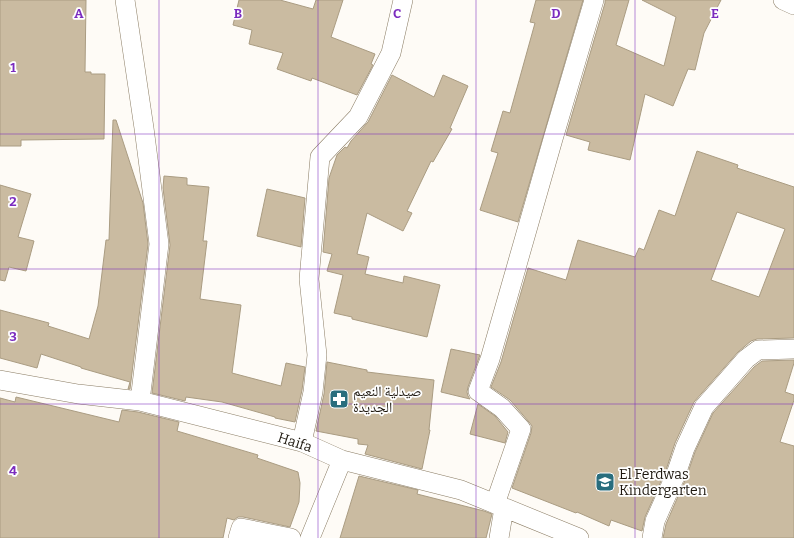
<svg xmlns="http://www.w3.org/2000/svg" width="794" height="538" viewBox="0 0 794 538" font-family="Bitter,'Noto Naskh Arabic',serif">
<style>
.building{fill:#cabba1;stroke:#aa9c82;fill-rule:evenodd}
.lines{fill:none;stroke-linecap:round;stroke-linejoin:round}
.minor-casing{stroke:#8b7d65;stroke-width:20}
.minor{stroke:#fff;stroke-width:19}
.grid{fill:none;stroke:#7b2cbf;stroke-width:1;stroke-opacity:0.55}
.labels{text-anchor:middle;stroke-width:3.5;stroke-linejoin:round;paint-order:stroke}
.poi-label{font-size:14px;fill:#1d170e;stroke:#fff;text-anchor:start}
.street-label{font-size:14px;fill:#1d170e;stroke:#fff}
.grid-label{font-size:13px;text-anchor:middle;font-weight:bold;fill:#7b2cbf;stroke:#fff;stroke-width:3.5;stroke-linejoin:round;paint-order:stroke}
</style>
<rect width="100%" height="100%" fill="#fefbf6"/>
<path class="building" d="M0,0H86L85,72H91V74H105L104,139L21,140V146H0Z
M239,0H280L313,9L316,0H343L331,37L375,54L371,64L373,65L357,95L312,78L311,81L277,69L283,53L249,44L252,30L233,25Z
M536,0H583L518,222L480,210L498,153L491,151L503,111L510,113L535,23L530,22Z
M605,0H629L616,45L664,66L676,17L642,0H721L704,33L695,70L688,69L673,106L645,94L630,160L588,150L590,142L566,135L605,3Z
M392,75L434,97L443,75L468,86L450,128L452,129L433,162L431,161L407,211L412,213L403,231L367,213L357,254L369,257L365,274L403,283L404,276L440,285L427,337L352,319V317L334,313L343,275L327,271L332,254L323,252L329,178L337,155L345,147L347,148L351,141L368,122Z
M113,120H116L143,203L148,244L130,389H128L130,382L81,368V367L41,354L37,368L0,358V310L49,323L48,326L89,339L98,306L106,240H109Z
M697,151L738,165L737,168L794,187V338L757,339L751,341L738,352L694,402L675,443L666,470L645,517L642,531L611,520L609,526L577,512L576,513L512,488L531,433L532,426L529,422L510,400L491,387L501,362L528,268L566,280L578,240L635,257L639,248L644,250L659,210L675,216ZM737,212L785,229L759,297L711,280Z
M164,176L187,178V185L209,187L203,241H207L200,299L241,305L232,373L281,386L286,363L305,367L302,390L295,422L275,418V417L222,402L186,397L185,401L152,393L170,245L163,188Z
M0,185L31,194L18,237L34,241L26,271L9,267L5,281L0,280Z
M267,189L305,198L301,247L257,236Z
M451,349L480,355L468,387L467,392L468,396L470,399L441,392Z
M794,360V363L785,392L794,395V400L780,442L794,446V538H663L666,524L686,478L695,452L713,413L754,367L762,361Z
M327,362L367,370V372L434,380L429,430H430L422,469L365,454L368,445L358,444V439L316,431L324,394Z
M16,397L119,422L122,410L138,412L179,422L177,431L258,455L257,458L298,472L300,483L299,502L290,527L243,517H238L234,520L227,518L223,538H0V398L15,402Z
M478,404L495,416L508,432L505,443L470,434Z
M359,476L418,490L417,494L484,511L492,514L486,538H340Z"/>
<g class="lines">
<defs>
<path id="minor" d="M125,0L144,128L159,244L140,401
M783,0L794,5
M0,380L78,394L140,401L302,442L342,460L461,490L579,538
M302,442L313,392L317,355L309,279L320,157L358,117L391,53L403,0
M495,504L521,429L502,408L478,391L490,359L553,139L594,0
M238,538L241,528L291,538
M310,538L342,460
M499,538L504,508
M652,538L655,521L676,474L685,448L704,407L746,359L758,350L794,349"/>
</defs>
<use href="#minor" class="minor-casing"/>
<use href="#minor" class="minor"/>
</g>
<path class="grid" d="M159,0V538M318,0V538M476,0V538M635,0V538M0,134H794M0,269H794M0,404H794"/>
<defs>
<symbol id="pharmacy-square" viewBox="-11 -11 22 22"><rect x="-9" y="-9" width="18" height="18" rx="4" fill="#286d7d" stroke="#fff"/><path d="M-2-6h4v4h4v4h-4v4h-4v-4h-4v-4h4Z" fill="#fff"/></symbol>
<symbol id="school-square" viewBox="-11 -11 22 22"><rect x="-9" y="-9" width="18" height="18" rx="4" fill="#286d7d" stroke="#fff"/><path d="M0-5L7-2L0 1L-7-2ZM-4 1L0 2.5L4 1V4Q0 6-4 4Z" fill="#fff"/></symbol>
</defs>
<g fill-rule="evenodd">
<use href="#pharmacy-square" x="328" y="388" width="22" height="22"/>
<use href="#school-square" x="594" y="471" width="22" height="22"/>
</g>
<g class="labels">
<g class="poi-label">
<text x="353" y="396">صيدلية النعيم<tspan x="353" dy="16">الجديدة</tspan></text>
<text x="619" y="479">El Ferdwas<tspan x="619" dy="16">Kindergarten</tspan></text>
</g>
<g class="street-label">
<text transform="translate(295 442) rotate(18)" y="5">Haifa</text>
</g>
</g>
<g class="grid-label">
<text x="79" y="18">A</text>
<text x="238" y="18">B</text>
<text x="397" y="18">C</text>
<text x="556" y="18">D</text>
<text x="715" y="18">E</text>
<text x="13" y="72">1</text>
<text x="13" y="206">2</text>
<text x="13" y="341">3</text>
<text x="13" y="475">4</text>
</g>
</svg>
